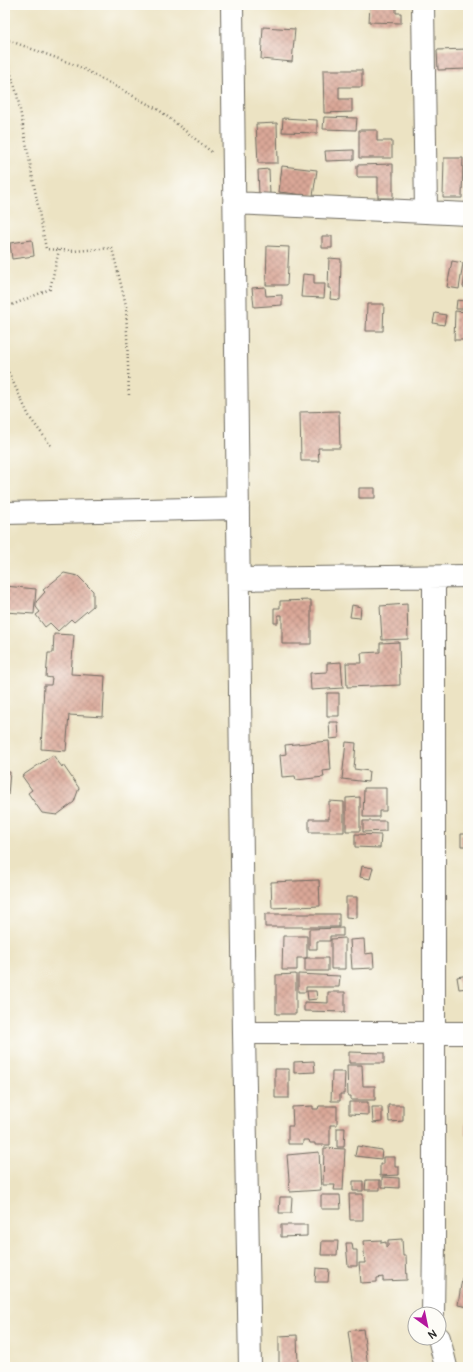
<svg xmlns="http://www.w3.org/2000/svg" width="473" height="1372" viewBox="0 0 473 1372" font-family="Pangolin,sans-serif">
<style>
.building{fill:url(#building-cross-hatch)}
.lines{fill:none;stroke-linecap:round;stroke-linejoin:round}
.minor-casing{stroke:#6f6b60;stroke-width:24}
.path{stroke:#6f6b60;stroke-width:2.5;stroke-dasharray:1 3;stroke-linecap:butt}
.minor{stroke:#fff;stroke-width:22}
</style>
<defs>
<pattern id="building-cross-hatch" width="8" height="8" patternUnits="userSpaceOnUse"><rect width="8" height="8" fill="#daa797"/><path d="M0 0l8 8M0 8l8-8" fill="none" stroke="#b1887b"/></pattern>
</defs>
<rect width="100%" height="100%" fill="#fdfcf7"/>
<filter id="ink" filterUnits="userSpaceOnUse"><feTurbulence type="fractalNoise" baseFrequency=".025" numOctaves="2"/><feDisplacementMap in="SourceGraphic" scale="8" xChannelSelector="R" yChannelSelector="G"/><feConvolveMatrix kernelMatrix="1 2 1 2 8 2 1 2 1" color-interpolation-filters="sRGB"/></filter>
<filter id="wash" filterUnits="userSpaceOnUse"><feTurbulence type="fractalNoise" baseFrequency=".012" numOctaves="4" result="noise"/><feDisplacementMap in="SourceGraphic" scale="16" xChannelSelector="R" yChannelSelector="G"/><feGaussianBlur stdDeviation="0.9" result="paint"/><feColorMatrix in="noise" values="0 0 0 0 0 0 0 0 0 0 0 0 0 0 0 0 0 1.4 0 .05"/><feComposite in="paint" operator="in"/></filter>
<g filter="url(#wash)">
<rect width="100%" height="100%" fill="#ece3c3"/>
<g id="blocks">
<path class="building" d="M370,5H396V13H401V23L369,22Z
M263,27L295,29L292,62L261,59Z
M468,49V69L438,70L437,50Z
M323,70H362V87H339V99H352V112L324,113Z
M324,117L357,118L356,130L323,129Z
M283,118L317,120V133L282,132Z
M277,123L278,163H258L256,124Z
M359,130H377V141H392V158H359Z
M354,150V160L326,161L325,151Z
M444,158H463L462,198H443Z
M393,164V198H378V177H357V165Z
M282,166L317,170L313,196L279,192Z
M269,169L270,195H259L258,170Z
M322,236H332V248H322Z
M32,240L34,256L12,259L10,243Z
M267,246L289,247L287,285H266Z
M329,258L341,259L340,300L330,299L331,288H328Z
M452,261L463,263L459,289L447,287Z
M467,266L468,267V288L463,287Z
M303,274L314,275V284H325L324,298L301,297Z
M265,287L266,296L282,295V305L254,307L252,288Z
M457,300L465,301V309H456Z
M367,304H384L383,331H366Z
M455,311L467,312L466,340H454Z
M435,313L446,315L444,325L433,323Z
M339,411L340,448H318L319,461H301L300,412Z
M359,488H375V498H359Z
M64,573L78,576L93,591V606L74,622L71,619L58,631L50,623L45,627L36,615L40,612L36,607V602L45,592L43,590Z
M5,586L36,589L34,614L5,612Z
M311,600V644H282V615H278V623H274V608H280V601Z
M407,604L408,639L382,640L380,606Z
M352,605L361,607L360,618L350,617Z
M54,634L74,635L71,674L105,676L103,717L69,715L66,751L41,749L44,685H51L52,678L46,677L48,653H53Z
M399,642L400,685L347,687L346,663H362L361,653L380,652V643Z
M341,662L343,688L311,690L310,673L327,672V663Z
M327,693H339V716H327Z
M329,722H338L339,738L330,739Z
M329,741L331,770L323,771L324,777L296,780L295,776L282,777L280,755L286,754L285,745Z
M346,742L356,743L354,769L369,771L368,782L342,779Z
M53,755L62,767L63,765L79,788L74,802L57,815L42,813L28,793L32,790L22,776Z
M5,772H10L8,795H5Z
M364,788H386V811H379V817H363Z
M360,797V831H346V798Z
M329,801L344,802V832H309V819H329Z
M363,821H386V831L363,832Z
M355,834L381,835L380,848L355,847Z
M461,834H468V846H461Z
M362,866L373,868L370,879L360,877Z
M319,880L320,906L272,908L271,882Z
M346,897H357V918L346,917Z
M265,914H339V927H265Z
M343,928V936H330V941H317V949H309V929Z
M283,936H307V958H297V970H282Z
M345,938V969H331V939Z
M364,939L365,954L373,953L374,968L352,969L350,940Z
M305,958H328V971H305Z
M296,974V1014H276V975Z
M298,974L340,976L339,987H306V992H298Z
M468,975V988L459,989L457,977Z
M307,991H316L317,999L308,1000Z
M328,992H345V1012L304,1011V1002L328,1003Z
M349,1052L384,1053V1063H349Z
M314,1061L315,1072L294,1073V1062Z
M347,1065H362L363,1086H375V1100H351V1096H348Z
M275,1069H289V1098H275Z
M332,1072H345L344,1094H340V1101H331Z
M349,1102H368V1115L349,1114Z
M388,1105H403V1121L389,1122Z
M313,1106V1109H318L319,1106H337V1125H330V1145H315V1143H310L309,1140H303V1144H288V1126H293L292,1107Z
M372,1107H382V1122L373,1123Z
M466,1117H468V1135H465Z
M337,1128H345L344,1147H337Z
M357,1146L382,1150L381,1159L355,1156Z
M324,1148L345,1149L343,1190H334L335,1185H323Z
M319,1152L321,1190L290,1192L287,1155Z
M383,1157H395V1167H399V1175L380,1176V1164H383Z
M382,1177L399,1178V1188L382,1187Z
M366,1180H380V1190H365Z
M353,1181H363V1191H353Z
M349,1194H363V1220H350Z
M321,1195H340L341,1209H321Z
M280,1197H292L291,1213H279Z
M281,1225H307V1236L281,1237Z
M402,1239L403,1256H406L407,1280L383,1281V1277L377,1278V1282L361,1283L359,1263H365L363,1241L381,1240V1243L386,1242V1247L388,1246V1240Z
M322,1241H338L337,1255H321Z
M346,1243H352L353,1250H357V1266H348Z
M316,1268L329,1269L328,1282H315Z
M462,1278L468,1279V1307L458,1305Z
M363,1329L368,1367H353L348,1331Z
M297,1335L298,1365L279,1366V1336Z"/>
</g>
</g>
<g filter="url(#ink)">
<use href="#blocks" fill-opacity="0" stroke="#6f6b60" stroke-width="1"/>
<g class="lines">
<defs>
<path id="minor" d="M232,5L244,1033L250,1367
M423,5L426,212
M234,203L468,214
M5,513L238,508
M239,579L468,576
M244,1033H468
M433,1314L434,1243V577
M439,1338L446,1367"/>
</defs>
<use href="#minor" class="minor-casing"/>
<path class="path" d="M5,39L78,66L159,110L213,153
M5,60L8,64L17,94L46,249L74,251L112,248L126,305L129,396
M5,308L50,289L59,250
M5,365L30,418L52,447"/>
<use href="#minor" class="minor"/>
</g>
</g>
<rect width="473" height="1372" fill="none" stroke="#fdfcf7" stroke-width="20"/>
<g transform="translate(427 1326) rotate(147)"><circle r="19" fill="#fdfcf7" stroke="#a9a8a5"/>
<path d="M0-3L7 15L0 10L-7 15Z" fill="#b5179e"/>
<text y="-6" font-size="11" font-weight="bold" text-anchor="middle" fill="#2b2b2b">N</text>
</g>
</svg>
